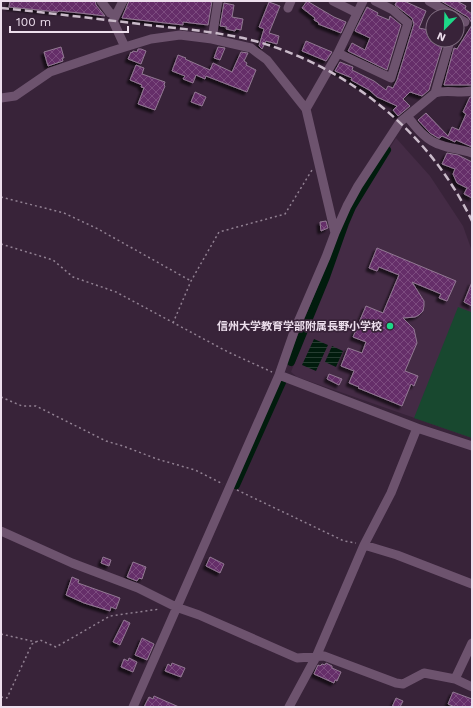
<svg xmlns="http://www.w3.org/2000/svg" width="473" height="708" viewBox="0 0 473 708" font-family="'Work Sans','Noto Sans JP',sans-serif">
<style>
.built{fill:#442b45}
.grass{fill:#18482f}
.water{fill:url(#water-rules)}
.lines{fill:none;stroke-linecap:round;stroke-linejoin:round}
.canal{stroke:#011c0d;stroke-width:8}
.building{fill:url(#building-cross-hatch);stroke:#927993;filter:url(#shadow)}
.path{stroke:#918092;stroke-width:1.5;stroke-dasharray:2 3;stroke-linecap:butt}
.minor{stroke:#6d536e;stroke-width:9}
.rail{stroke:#c9bac9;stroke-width:2.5;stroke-dasharray:8 4;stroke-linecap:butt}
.poi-dot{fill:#1dd888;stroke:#382339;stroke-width:1.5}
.labels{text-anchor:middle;stroke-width:3.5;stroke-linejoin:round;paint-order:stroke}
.poi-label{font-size:11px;font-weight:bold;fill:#eddfed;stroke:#382339;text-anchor:end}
</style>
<defs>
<pattern id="water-rules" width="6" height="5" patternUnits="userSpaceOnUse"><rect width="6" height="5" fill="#011c0d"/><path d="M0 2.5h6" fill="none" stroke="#263d31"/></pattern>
<pattern id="building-cross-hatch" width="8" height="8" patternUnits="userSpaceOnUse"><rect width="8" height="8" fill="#652d69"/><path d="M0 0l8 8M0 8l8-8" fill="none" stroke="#7b4b7f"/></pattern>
<filter id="shadow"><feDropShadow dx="-3" dy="3" stdDeviation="1" flood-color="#0009"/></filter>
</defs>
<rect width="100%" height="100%" fill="#382339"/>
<path class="built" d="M396,138L430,176L463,226L472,251V438L297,377L291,372L354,212L376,170Z"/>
<path class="grass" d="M458,307L471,312L472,310V438L414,418Z"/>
<path class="water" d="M314,339L328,345L316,371L302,365Z
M332,346L343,351L336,367L325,362Z"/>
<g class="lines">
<path class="canal" d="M291,362L326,277L345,223L352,207L387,150
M236,485L283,380"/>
</g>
<path class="building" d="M10,1H95L96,5L105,16L80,13L59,11L58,12L9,7Z
M129,1H212L208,25L183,22V25L122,18Z
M307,1L334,17L346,22L341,33L318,24L319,23L314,20L315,18L302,8Z
M397,1H404L426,11L419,28L433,31L431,40H444L429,90L422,96L410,92L403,99L410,106L398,116L393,110L397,106L377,97L369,90L351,80L352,78L335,71L340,62L353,67L352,70L374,81L386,90L388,86L393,88L397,80L414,24L412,18L395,5Z
M441,1H457L466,6L465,9L472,14V23L468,17Z
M269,2L280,6L269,33L279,36L277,44L266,41L262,49L259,46L264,29L259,27Z
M224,3L234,5L232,17L243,19L241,30L236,29L235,31L226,29L227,27L220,26Z
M367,7L378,13L377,15L389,20L390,16L401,25L387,70L348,51L352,43L365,50L370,38L355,31Z
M472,25V85H444L454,48L457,49Z
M306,41L332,52L326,61L302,51Z
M61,47L64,58H62L63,61L48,66L44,52Z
M218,47L225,48L220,60L214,58Z
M138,49H141L146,51L141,64L128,59L131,52L132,53L133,51L137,52Z
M241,52L248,53L244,61L247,63L246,65L256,70L247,92L206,76L205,79L196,75L193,83L183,79L185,76L172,71L178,55L186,58L185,59L210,70L213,63L232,72Z
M136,65L144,68L142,74L165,82L164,85L165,86L155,110L138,104L144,88L141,87L142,85L130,80Z
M195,92L206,97L202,106L191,102Z
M470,97H472V147L456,140L455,142L442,136L440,138H438L430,133L418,120L426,113L448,136L452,127L459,130L466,114L463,112Z
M447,153L458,155L472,162V198L464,194L467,188L457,183L453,174L455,169L442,164Z
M326,221L328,228L321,231L320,222Z
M377,248L456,281L447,301L439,298L441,294L412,282L424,301V306L423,311L419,315L415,317L403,318L414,329L417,343L405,371L418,376L414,386L411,384L402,406L358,388L359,387L349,383L354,371L341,366L348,348L362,353L366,342L353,337L366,306L383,313L399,275L379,267L377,271L369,268Z
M472,282V306L464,302Z
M329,374L342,379L339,385L327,379Z
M103,557L111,560L109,566L101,563Z
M210,557L224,564L220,573L206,566Z
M133,562L146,567L142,579L139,578L137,581L127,577Z
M72,577L79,580L78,583L120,598L116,609L111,607L110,611L84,603L66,595Z
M124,620L130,623L120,645L113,642Z
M142,638L154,644L147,660L135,655Z
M129,658L137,662L133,672L121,667L124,659L128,661Z
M172,663L185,668L181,677L165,671L168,664L171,666Z
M326,663L332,666V668L341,672L337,681L335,680L334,683L314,674L318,665L320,666L322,664L325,665Z
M453,692L472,699V707H455L448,704Z
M154,696L179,707H144L149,697L153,699Z
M396,698L403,701L400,707H392Z"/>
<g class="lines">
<path class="path" d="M1,197L64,213L98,229L191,281
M1,244L53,260L73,277L116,292L228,352L272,372
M173,323L191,281L219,232L285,214L312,170
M1,397L22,406H36L106,441L123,446L157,459L195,470L223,484
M237,490L344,541L356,543
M1,634L36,642
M1,697L7,698L32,644L40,640L56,647L110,616L160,609"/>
<path class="minor" d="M101,1L110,13L116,15
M123,1L113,21L125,47
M333,1L357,13
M363,1L338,53L391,78L408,23L393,10L375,1
M429,1L455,16
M288,8L291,1
M457,17L465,22
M212,39L218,1
M435,93L450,41
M1,98L15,96L50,72L112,51L151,39L180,35L212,39L251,48L267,60L306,109L335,233L326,257L295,329L279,375L133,707
M306,109L338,53
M407,116C416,127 426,141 441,145C451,149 462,149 472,153
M335,233L347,206L358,186L400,122L435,93C447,89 459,94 472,91
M279,375L417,428L472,446
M1,531L72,563L138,588L176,607L199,615L297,658L324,656L396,683L403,684L424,673L455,679L472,687
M364,545L397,555L472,584
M455,679L472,643
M289,707L316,657L364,545L391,493L417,428"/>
<path class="rail" d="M1,8C50,13 99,19 148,25C184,29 220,32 255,41C349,67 430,133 472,221"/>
</g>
<circle class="poi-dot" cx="390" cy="326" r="4"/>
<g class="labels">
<g class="poi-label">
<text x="382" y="330">信州大学教育学部附属長野小学校</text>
</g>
</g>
<rect width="473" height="708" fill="none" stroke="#eddfed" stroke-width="4"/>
<g transform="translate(445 28) rotate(203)"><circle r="19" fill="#382339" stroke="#806e81"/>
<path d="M0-3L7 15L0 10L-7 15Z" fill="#1dd888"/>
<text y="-6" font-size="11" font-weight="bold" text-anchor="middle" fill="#eddfed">N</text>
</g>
<path d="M10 26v6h118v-6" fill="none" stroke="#eddfed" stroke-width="2"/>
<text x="16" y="26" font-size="12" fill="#eddfed" stroke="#382339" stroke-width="3" paint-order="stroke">100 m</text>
</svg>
